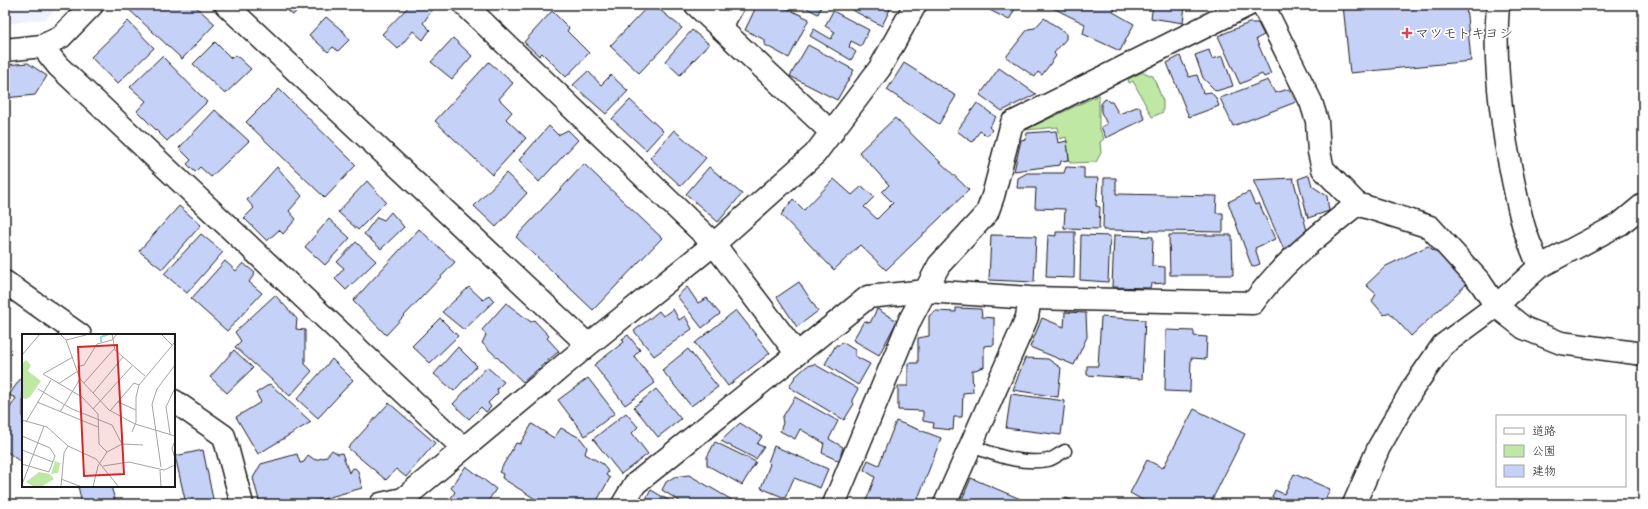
<svg xmlns="http://www.w3.org/2000/svg" width="1648" height="509" viewBox="0 0 1648 509" font-family="Mali,'Klee One',sans-serif">
<style>
.built{fill:#eef1fd}
.green{fill:#bee8a4;stroke:#6d8260}
.building{fill:#c6d1f8;stroke:#1c1c1c}
.lines{fill:none;stroke-linecap:round;stroke-linejoin:round}
.service-casing{stroke:#1c1c1c;stroke-width:15}
.minor-casing{stroke:#1c1c1c;stroke-width:25}
.tertiary-casing{stroke:#1c1c1c;stroke-width:25}
.service{stroke:#fff;stroke-width:12}
.minor{stroke:#fff;stroke-width:22}
.tertiary{stroke:#fff;stroke-width:22}
.poi-dot{fill:#d1495b;stroke:#fff;stroke-width:1.5}
.labels{text-anchor:middle;stroke-width:3.5;stroke-linejoin:round;paint-order:stroke}
.poi-label{font-size:14px;fill:#1c1c1c;stroke:#fff;text-anchor:start}
.inset-river{fill:none;stroke:#8cdde8;stroke-width:2}
.inset-road{fill:none;stroke:#a4a4a4;stroke-width:1}
.view{fill:#d62828;fill-opacity:0.15;stroke:#d62828;stroke-width:2}
.inset-edge{fill:none;stroke:#1c1c1c;stroke-width:2}
</style>
<rect width="100%" height="100%" fill="#fff"/>
<filter id="ink" filterUnits="userSpaceOnUse"><feTurbulence type="fractalNoise" baseFrequency=".025" numOctaves="2"/><feDisplacementMap in="SourceGraphic" scale="8" xChannelSelector="R" yChannelSelector="G"/><feConvolveMatrix kernelMatrix="1 2 1 2 8 2 1 2 1" color-interpolation-filters="sRGB"/></filter>
<g filter="url(#ink)">
<path class="built" d="M5,5H59L46,19L5,24Z"/>
<path class="green" d="M1143,72L1153,76L1163,101V112L1152,117L1133,81L1129,83L1128,79Z
M1099,95V127L1104,139L1100,142L1101,153L1096,162L1070,163L1066,137L1060,139L1058,127L1025,130Z"/>
<path class="building" d="M124,5H194L215,24L182,59Z
M281,5H302L293,15Z
M410,5H429L433,9L423,23L430,30L423,40L413,31L398,49L382,34Z
M649,5H654L682,28L639,73L610,46Z
M757,5H780L809,19L789,58L765,45V40L745,30Z
M801,5H822L818,14Z
M843,5H892L882,26Z
M980,5H1017L1009,20Z
M1047,5H1117L1113,12L1134,24L1120,51L1083,34L1085,24Z
M1153,5H1185L1183,23L1151,18Z
M1343,5H1466L1471,61L1350,73Z
M552,11L569,28L567,31L589,53L566,77L542,53L539,56L524,42Z
M833,11L869,30L861,46L851,41L849,47L856,52L851,60L810,36L814,29L831,39L835,32L825,26Z
M326,17L344,32L349,40L338,51L333,47L328,52L309,35Z
M1044,18L1066,33V39L1054,53L1056,56L1042,75L1038,72L1035,77L1006,57L1028,29L1035,28Z
M128,21L154,48L117,84L91,57Z
M1249,23H1258L1264,35L1256,39L1271,74L1264,77L1262,74L1240,84L1218,36Z
M692,30L709,44L680,75L665,61Z
M453,38L472,56L452,79L431,62Z
M215,42L231,58L236,55L251,69L225,94L193,64Z
M808,45L854,70L837,100L790,76Z
M1209,50L1212,59L1223,56L1233,86L1216,91L1203,78L1195,55Z
M162,56L207,102L167,141L137,111L146,101L130,87Z
M1180,56L1189,77L1197,75L1203,93L1211,92L1216,98L1219,106L1189,117L1167,63Z
M489,62L513,83L499,99L512,112L506,119L526,138L492,175L435,121Z
M28,63L47,76L35,95L5,98V65Z
M904,63L956,96L939,124L887,90Z
M999,68L1036,94L1002,111L980,95Z
M588,71L601,85L611,75L628,91L606,114L573,85Z
M1268,80L1275,93L1289,89L1296,102L1233,126L1220,98Z
M279,89L356,165L325,198L246,122Z
M1106,99L1109,102H1112L1119,114L1139,106L1145,119L1106,138L1101,127L1107,124L1101,112V104L1104,100Z
M630,100L663,131L646,150L612,119Z
M977,103L996,117L989,127L992,130L987,136L980,131L972,142L957,131Z
M215,110L249,141L211,177L200,167L195,172L187,164L191,160L179,148Z
M895,118L969,190L886,270L860,245L834,270L781,215L793,199L804,210L834,179L852,195L862,186L874,197L864,207L877,219L893,203L882,192L889,185L859,152Z
M549,126L558,135L568,130L578,140L539,182L519,160Z
M674,130L706,158L681,186L650,158Z
M1056,131L1058,143L1067,141L1069,160L1061,161L1060,165L1014,171L1021,140L1026,139L1027,133Z
M584,164L662,238L593,310L516,237Z
M277,167L302,196L289,211L296,219L283,234L279,230L267,241L244,218L254,208L247,200Z
M709,167L742,194L718,222L686,194Z
M1066,167L1084,168V178H1098L1096,206L1100,207L1099,229L1064,228L1065,209L1035,208L1036,188H1017L1018,178L1027,173H1064Z
M506,173L527,193L496,227L474,206Z
M1309,175L1312,186L1327,196L1329,211L1308,218L1298,179Z
M1104,178H1116V194L1217,196L1216,213H1223V232L1103,230Z
M1293,178L1307,231L1285,252L1253,180Z
M367,181L386,202L358,230L338,212Z
M1249,192L1255,205L1259,203L1275,239L1255,248L1260,264L1252,267L1228,202Z
M179,206L201,225L162,269L139,251Z
M391,212L404,227L381,249L364,234L377,217L384,220Z
M329,219L350,238L325,265L305,247Z
M419,229L455,262L386,335L353,301Z
M1056,232H1075L1074,278L1046,277L1048,235L1056,236Z
M201,234L223,252L187,293L164,274Z
M991,235L1036,236L1034,282L989,280Z
M1081,235L1110,236L1108,282L1080,280Z
M1114,235L1153,237L1152,266L1165,267V283L1151,284L1150,288L1112,287Z
M1169,235H1232L1233,275H1170Z
M356,242L376,261L346,290L335,279L344,268L337,262Z
M1428,246L1437,253L1442,252L1469,282L1411,336L1389,312L1384,315L1372,301L1376,294L1366,285L1386,266Z
M225,261L236,271L243,263L255,273L249,282L262,293L227,331L191,299Z
M799,282L818,311L797,327L777,297Z
M469,287L483,300L489,295L494,301L464,330L442,312Z
M687,287L698,303L707,298L720,314L702,328L677,296Z
M275,295L297,319L296,329L305,330V364L312,371L290,396L235,347L241,341L235,332Z
M506,303L531,322L534,320L549,336L547,338L559,351L523,382L482,343L486,335L482,330Z
M956,308L981,309L982,317L994,318V345L984,346V367L972,371L973,392L963,393L962,417H954L953,430L933,428L934,423L923,421V411L898,410V386H908V363H918V338L929,336V316L935,311L956,312Z
M673,309L679,320L685,316L692,329L654,356L634,331L659,311L663,316Z
M877,309L897,321L879,355L853,340L864,321L870,323Z
M736,310L770,353L728,386L695,343Z
M1065,312L1086,313L1087,337L1074,365L1030,347L1042,318L1064,327Z
M1101,317L1145,320L1142,379L1087,375V366H1098Z
M440,318L458,336L430,363L412,346Z
M1166,330L1194,331V336L1207,337L1206,359L1191,358L1190,392L1165,391Z
M628,335L640,350L634,356L655,383L625,405L594,365L624,342L622,339Z
M842,342L855,350V356L870,364L858,385L825,364L836,345H840Z
M458,347L477,366L454,391L434,374Z
M688,349L718,387L691,406L662,370Z
M234,350L253,368L227,393L210,377Z
M1025,358L1048,359L1061,368L1058,397L1013,390Z
M332,359L353,380L318,418L297,399Z
M814,364L858,389L852,400L854,404L844,420L789,387L795,377L807,366Z
M487,367L504,382L497,389L498,393L488,403L491,407L486,412L481,407L469,419L453,404Z
M23,375V460L19,461L5,450L6,430L5,416L16,398L9,395Z
M588,378L615,413L585,436L558,400Z
M270,384L311,422L258,454L236,417L261,402L256,393Z
M656,389L681,419L658,437L634,407Z
M1011,394L1065,401L1061,435L1006,428Z
M795,397L838,421L829,439L843,447L839,461L822,453L824,443L800,429L795,439L780,431L783,423L782,418Z
M389,403L435,443L406,477L396,469L386,480L348,448Z
M1194,409L1245,434L1210,504H1150L1130,493L1147,460L1163,468Z
M626,413L638,427L632,433L648,454L621,474L593,439Z
M896,421L941,438L916,504H865L875,477L864,470L868,460L879,465Z
M740,423L762,437L757,444L764,447L756,459L721,441Z
M532,424L554,438L561,428L580,438L587,447L585,454L603,464L608,472L606,475L610,478L595,504H539L540,502L502,478L503,474L499,472L516,443L520,444Z
M715,442L756,462L742,485L707,465V457Z
M774,446L828,469L820,488L794,478L785,498L761,488L770,464L768,462Z
M203,450L214,504H186L175,456Z
M332,450L338,454L342,453L349,473L351,469L355,468L358,471L362,488L305,504H260L253,478L261,464L297,454L300,463L304,462L308,455L315,460L326,457Z
M466,466L496,489L486,504H447L455,492L451,488Z
M1294,474L1330,489L1323,504H1280L1281,501L1272,497L1275,490L1284,494Z
M689,475L732,500L735,504H684L662,490L666,482L674,477Z
M971,478L1025,501L1023,504H960Z
M78,486H111L116,504H82Z
M651,490L675,504H643Z
M1066,498L1081,504H1057V503L1062,504Z"/>
<g class="lines">
<defs>
<path id="service" d="M970,445C994,455 1022,465 1048,460C1053,459 1059,454 1065,451"/>
<path id="minor" d="M226,5L588,345
M465,5L714,244L797,354
M696,5L832,133
M1498,5C1494,52 1499,98 1506,144C1511,171 1516,198 1523,224C1527,239 1534,253 1539,267
M720,28L733,5
M42,46L58,66L463,448
M1357,204L1430,227L1480,282L1496,306
M5,282L80,335
M174,401L224,436L242,504
M381,504L403,499L588,345L714,244L815,154L880,68L915,5
M623,504L635,484L868,297L926,291L1030,298L1253,303C1282,263 1319,235 1357,204L1323,169L1319,152L1317,121L1311,102L1263,5
M834,504L910,320L939,265L987,213L993,196L1012,123L1248,5
M945,504L1022,329L1027,317L1030,298"/>
<path id="tertiary" d="M5,50L42,46L61,37L92,5
M1496,306L1524,328L1561,343L1643,354
M1354,504L1379,447L1413,388L1443,345L1496,306L1539,267L1620,224L1643,205"/>
</defs>
<use href="#service" class="service-casing"/>
<use href="#minor" class="minor-casing"/>
<use href="#tertiary" class="tertiary-casing"/>
<use href="#service" class="service"/>
<use href="#minor" class="minor"/>
<use href="#tertiary" class="tertiary"/>
</g>
</g>
<path class="poi-dot" d="M1405 27h4v4h4v4h-4v4h-4v-4h-4v-4h4z"/>
<g class="labels">
<g class="poi-label">
<text x="1415" y="38">マツモトキヨシ</text>
</g>
</g>
<g transform="translate(22 334)">
<rect width="153" height="153" fill="#fff"/>
<path d="M4,26L9,31L6,37L19,47L8,63L4,65L0,64V30ZM33,127L40,130H38L36,139L29,140ZM17,138L28,140L32,145L19,153H12L4,148Z" fill="#bee8a4"/>
<path class="inset-river" d="M79,8V3L87,0"/>
<path class="inset-road" d="M38,0L44,6L58,45L87,76L113,90L153,102M90,0L93,16L123,42M139,0L150,11M44,6L64,1M0,21L18,0M51,23L21,40L60,63L76,80L77,110L85,118L100,110L121,111M55,33L62,31L75,10L90,6L95,0M62,49L92,15M36,50L56,37M16,55L50,75L90,91L100,110M71,59L101,23M15,68L76,93M96,68L114,76M71,75L110,32M88,77L112,49L117,51M38,78L58,45M0,86L25,93L46,112L74,125L97,153M4,88L29,46M110,98L114,88V63L117,51L153,8M148,100L144,73L153,54M0,102L28,114L33,122L27,138L0,130M153,107L150,114L153,125M0,116L31,128M81,132L107,128L142,136L153,131M139,133L130,70L135,55L153,31M138,136L139,153M39,145L60,153M1,148L22,92M39,153L42,119L46,112M71,153L76,132L85,118"/>
<path class="view" d="M95,11L102,140L62,142L56,13Z"/>
<rect width="153" height="153" class="inset-edge"/>
</g>
<rect width="1648" height="509" fill="none" stroke="#fff" stroke-width="20"/>
<rect x="10" y="10" width="1628" height="489" fill="none" stroke="#1c1c1c" stroke-width="1.5" filter="url(#ink)"/>
<rect x="1496" y="415" width="130" height="72" fill="#ffffff" stroke="#a4a4a4"/>
<rect x="1504" y="428" width="20" height="6" fill="#ffffff" stroke="#a4a4a4"/>
<text x="1532" y="435" font-size="12" fill="#1c1c1c">道路</text>
<rect x="1504" y="445" width="20" height="12" fill="#bee8a4" stroke="#a4a4a4"/>
<text x="1532" y="455" font-size="12" fill="#1c1c1c">公園</text>
<rect x="1504" y="465" width="20" height="12" fill="#c6d1f8" stroke="#a4a4a4"/>
<text x="1532" y="475" font-size="12" fill="#1c1c1c">建物</text>
</svg>
